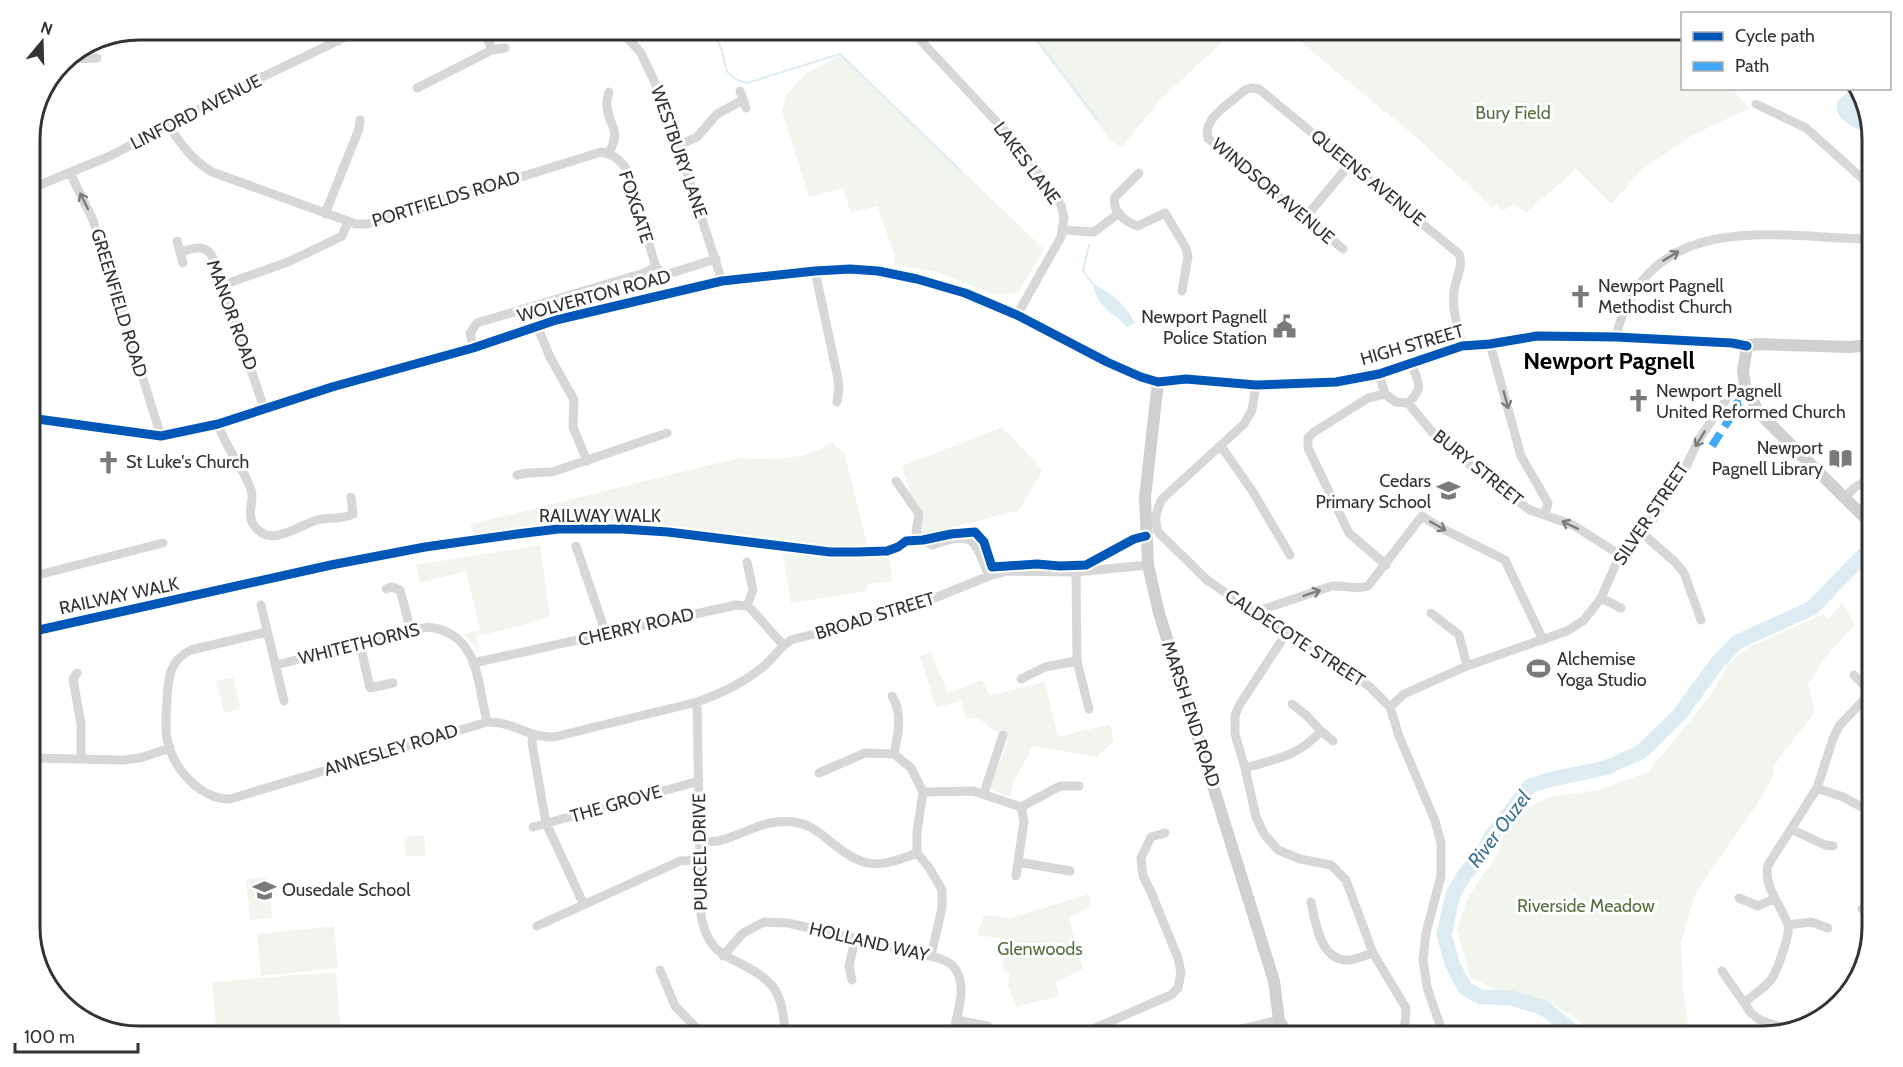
<svg xmlns="http://www.w3.org/2000/svg" width="1903" height="1067" viewBox="0 0 1903 1067" font-family="Cabin,sans-serif">
<style>
.green{fill:#f1f5ed}
.water{fill:#ddebf3}
.lines{fill:none;stroke-linecap:round;stroke-linejoin:round}
.stream{stroke:#ddebf3;stroke-width:2}
.river{stroke:#ddebf3;stroke-width:15}
.street{stroke:#d7d7d7;stroke-width:9}
.secondary{stroke:#d0d0d0;stroke-width:12}
.quiet{stroke:#3fa9f5;stroke-width:8;stroke-dasharray:15 8;stroke-linecap:butt}
.cycleway-casing{stroke:#fff;stroke-width:13}
.cycleway{stroke:#0057b8;stroke-width:9}
.oneway{stroke:#7d7d7d}
.labels{text-anchor:middle;stroke-width:6;stroke-linejoin:round;paint-order:stroke}
.street-label{font-size:18px;fill:#333;stroke:#fff}
.park-label{font-size:18px;fill:#56703f;stroke:#fff}
.poi-label{font-size:18px;fill:#333;stroke:#fff;text-anchor:start}
.water-label{font-size:20px;font-style:italic;fill:#3f7597;stroke:#fff}
.district-label{font-size:24px;font-weight:bold;fill:#000;stroke:#fff}
.rim{fill:none;stroke:#333;stroke-width:3}
</style>
<rect width="100%" height="100%" fill="#fff"/>
<path class="green" d="M1027,30H1235L1159,101L1122,148L1110,140Z
M1286,30H1675L1682,38V88L1732,89L1749,108L1691,136L1644,168L1611,204L1576,169L1526,213L1514,204L1502,211L1497,204L1493,208L1418,139Z
M841,55L1044,249L1018,293L995,294L933,271L894,265L895,256L877,206L851,213L843,188L809,197L782,111L786,95L806,74Z
M1002,427L1043,470L1019,510L924,535L902,466Z
M831,442L844,452L868,547H813L659,527L555,526L474,534L470,524L738,458C765,460 810,461 831,442Z
M540,545L550,616L520,626L476,636L479,651L464,634L480,630L466,571L403,588L420,583L416,565Z
M783,554L869,555L889,558L893,581L868,584L867,591L791,603Z
M1842,603L1855,624L1829,653L1808,684L1815,712L1775,764L1772,779L1757,804L1696,892L1681,942L1683,989L1688,1024L1709,1037H1589L1581,1022L1549,1002L1501,992L1470,977L1457,929L1468,897L1498,853L1502,835L1521,811L1548,797L1599,790L1648,772L1711,695L1728,665L1747,648L1823,614L1829,619Z
M931,652L948,693L982,680L990,695L1045,682L1058,737L1110,724L1114,741L1097,757L1033,746L1014,781L1010,797L989,789L1008,741L978,718H966L961,701L936,708L920,656Z
M233,677L241,709L224,713L216,681Z
M424,835L426,855L406,857L404,837Z
M268,877L272,918L250,920L246,879Z
M1089,894L1091,906L1069,918L1083,969L1056,982L1059,996L1016,1007L1008,985L1010,973L1002,970L1006,939L977,935L984,915L1010,918Z
M334,926L338,968L261,976L257,934Z
M336,972L341,1037H217L212,982Z"/>
<path class="water" d="M1846,89H1859L1873,136C1858,129 1832,121 1837,101L1847,93Z
M1092,283C1113,295 1123,301 1135,323L1126,327C1120,318 1114,316 1107,310C1099,303 1095,293 1092,283Z"/>
<g class="lines">
<path class="stream" d="M709,30C712,34 716,38 718,42C730,61 716,75 747,83L840,54L961,171
M1034,36L1098,120
M1089,245L1083,271L1092,283"/>
<path class="river" d="M1573,1037L1570,1029L1544,1008L1511,998L1480,997L1465,988L1452,964L1444,934L1453,894L1465,874L1481,857L1492,835L1530,786L1548,780L1605,768L1641,752L1680,714L1717,663L1737,642L1812,608L1873,545"/>
<path class="street" d="M332,30L338,41
M484,30L492,50
M621,30L641,53L663,100L722,281
M911,30L1006,132L1032,164L1061,205L1064,218L1061,237L1017,315
M154,36L163,30
M67,59L97,58
M417,88L492,50L505,48
M740,91L746,108
M1756,104L1806,128L1873,188
M167,124C181,144 192,160 212,172L356,224H367L421,208L601,152C612,154 618,158 625,167L656,267L661,272L668,274L716,259
M679,145L697,137L717,114L743,100
M609,153C622,127 609,129 607,106C606,102 608,96 609,92
M70,173L93,220L161,436
M1139,173L1115,197C1111,210 1126,223 1138,226L1165,213L1186,248L1188,257L1182,291
M30,189L110,156L254,81L360,30
M325,214L359,129L360,120
M1305,218L1350,164
M1064,230L1094,232L1119,213
M177,241L183,263
M1343,249L1208,138C1202,118 1232,102 1245,90L1251,88L1259,89L1459,254C1464,266 1455,279 1454,292C1452,310 1458,328 1462,346
M180,252C192,249 204,243 212,256L264,408
M815,271L838,379L839,388L837,402
M223,285L288,262L330,242L342,236L348,222
M537,326L550,357L574,400L573,427L587,461
M1616,337C1619,321 1625,308 1633,294C1682,212 1793,239 1873,239
M1490,344L1521,456L1548,503L1545,514
M473,348L470,333L477,323L644,273L656,267
M1379,374L1385,394L1396,402L1408,403L1433,433L1476,470L1530,510L1573,525L1620,555
M1256,385L1252,410L1244,424L1162,499C1156,511 1154,519 1158,532L1207,580L1309,650L1349,670L1371,688L1390,707L1399,736L1435,821L1441,843V876L1426,933L1423,959L1427,987L1444,1037
M1385,394L1368,398L1314,432L1308,438V448L1349,533L1386,565
M1408,403C1425,388 1418,382 1411,363
M218,424C225,448 244,467 251,490C255,500 247,512 252,522C267,551 297,526 317,520C331,516 338,521 353,514L351,497
M1221,446L1253,492L1290,555
M517,475L528,473L552,472L667,433
M896,481L919,514L916,532L923,540L932,545C974,531 973,537 989,576
M1844,498L1854,488L1873,476
M1643,534L1675,562L1684,573L1701,620
M576,546L606,634
M1076,572L1077,661L1089,709
M30,577L163,543
M386,589L392,587L400,590L411,631
M1601,598L1621,608
M261,605L284,701
M747,606L753,590L747,562
M1431,613L1459,635L1467,666
M1258,614L1264,609L1332,586C1346,585 1354,590 1368,586L1422,516L1439,527L1505,560L1543,640
M267,632L191,650C169,660 168,679 167,701C166,713 165,727 167,739C173,768 199,799 230,799L487,722C513,721 528,738 554,737L697,702C720,694 744,683 764,666C773,658 780,647 791,640L905,610L989,576L1007,571L1076,572L1148,565
M1286,634L1240,704L1235,715V734L1245,768L1256,817L1264,834L1278,850L1300,859L1331,865L1346,880L1373,953L1406,1008L1405,1025L1395,1037
M360,644L370,688L393,683
M473,663L736,605L747,606L752,610L783,645
M276,665L428,627C479,633 477,681 487,722
M77,673L73,679L81,724V760
M1854,675L1873,694
M1021,679L1045,667L1077,661
M892,696C903,713 898,735 894,754
M697,702L701,916C710,962 734,954 764,978C767,981 771,984 774,988C783,1002 784,1020 786,1037
M1390,707L1404,694L1467,666L1567,631L1584,620L1601,598L1620,555L1643,534L1683,473L1699,439L1730,394L1745,385
M1321,731L1333,741
M533,736L532,743L546,823L584,905
M30,758L123,760L140,758L170,748
M1245,768C1278,758 1297,757 1321,731L1306,715L1292,704
M819,773L865,753L894,754L911,768L923,792L917,832V853L930,869L942,890V908L931,956
M1817,788L1833,739L1839,726L1871,692
M923,792L973,791L1021,807L1024,821L1018,862L1070,871
M984,793L1003,735
M1021,807L1060,786H1079
M533,827L699,781
M1791,829L1825,845L1833,846
M700,841C706,841 713,842 718,841C744,835 765,818 793,822C806,823 816,830 826,838C862,868 874,870 917,853
M1016,876L1018,862
M1739,898L1758,906L1774,899
M1311,902C1316,924 1320,962 1350,960C1357,959 1366,955 1373,953
M1862,909L1873,916
M1788,925L1811,922L1828,928
M537,926L680,861L700,860
M723,956L743,933L764,922L788,923L931,956C937,958 948,960 953,966C969,983 957,1016 952,1037
M660,970L675,1006L705,1037
M1722,971L1751,1013L1760,1020L1789,1030
M852,980L849,966L855,939
M1745,1002C1753,995 1763,989 1770,981C1776,974 1791,934 1788,925C1781,904 1763,887 1768,865L1817,788L1843,797L1873,813
M956,1020L988,1026
M801,1037L823,1035L889,1037
M1074,1037L1171,995L1178,988L1181,973L1178,958L1151,892L1143,876L1141,858L1151,837L1165,833
M1208,1037L1279,1020"/>
<path class="secondary" d="M1747,346L1743,371L1745,385L1759,413L1873,526
M1158,382L1145,497L1148,565L1159,613L1274,981L1279,1020L1289,1037
M30,418L161,436L218,424L332,387L473,348L556,320L722,281L815,271L850,269L878,271L917,279L965,293L1017,315L1107,362L1141,377L1158,382L1186,379L1256,385L1336,382L1379,374L1462,346L1490,344L1537,336L1616,337L1732,343L1747,346L1757,344L1849,347L1873,345"/>
<path class="quiet" d="M1712,446L1730,418L1728,415L1737,403L1741,402"/>
<defs>
<path id="cycleway" d="M30,418L161,436L218,424L332,387L473,348L556,320L722,281L815,271L850,269L878,271L917,279L965,293L1017,315L1107,362L1141,377L1158,382L1186,379L1256,385L1336,382L1379,374L1462,346L1490,344L1537,336L1616,337L1732,343L1747,346
M30,632L331,565L425,547L517,534L558,529H622L668,532L830,552H857L887,551L898,547L906,541L923,540L951,534L975,532L984,542L992,567L1037,564L1060,566L1086,565L1134,539L1146,536"/>
</defs>
<use href="#cycleway" class="cycleway-casing"/>
<use href="#cycleway" class="cycleway"/>
</g>
<defs><path id="oneway-shaft" d="M-6 0H5M1.5-3L5.5 0L1.5 3" fill="none" stroke-width="1.6" stroke-linecap="round" stroke-linejoin="round" transform="scale(1.5)"/></defs>
<g class="oneway">
<use href="#oneway-shaft" transform="translate(84 201) rotate(-116)"/>
<use href="#oneway-shaft" transform="translate(1671 256) rotate(-31)"/>
<use href="#oneway-shaft" transform="translate(1506 400) rotate(75)"/>
<use href="#oneway-shaft" transform="translate(1700 439) rotate(121)"/>
<use href="#oneway-shaft" transform="translate(1570 525) rotate(-155)"/>
<use href="#oneway-shaft" transform="translate(1438 526) rotate(30)"/>
<use href="#oneway-shaft" transform="translate(1312 593) rotate(-19)"/>
</g>
<defs>
<symbol id="church-bare" viewBox="-9 -9 18 18"><path d="M-1.2-6h2.4v3.5h3.3v2.4h-3.3V6h-2.4V-.1h-3.3v-2.4h3.3Z" fill="#7a7a7a" stroke="#fff" stroke-width="2.5" paint-order="stroke"/></symbol>
<symbol id="civic-bare" viewBox="-9 -9 18 18"><path d="M-.6-6.5H3V-4.5H.6V-3L4-1V1h2V6H-6V1h2V-1L-.6-3ZM-1.2 2.5V6h2.4V2.5Z" fill="#7a7a7a" stroke="#fff" stroke-width="2.5" paint-order="stroke"/></symbol>
<symbol id="library-bare" viewBox="-9 -9 18 18"><path d="M-6-4Q-3-5.5-.7-3.5V5Q-3 3-6 4ZM6-4Q3-5.5 .7-3.5V5Q3 3 6 4Z" fill="#7a7a7a" stroke="#fff" stroke-width="2.5" paint-order="stroke"/></symbol>
<symbol id="school-bare" viewBox="-9 -9 18 18"><path d="M0-5L7-2L0 1L-7-2ZM-4 1L0 2.5L4 1V4Q0 6-4 4Z" fill="#7a7a7a" stroke="#fff" stroke-width="2.5" paint-order="stroke"/></symbol>
<symbol id="stadium-bare" viewBox="-9 -9 18 18"><path d="M0-5a6.5 5 0 1 0 0 10a6.5 5 0 1 0 0-10ZM-3.5-1.8h7v3.6h-7Z" fill="#7a7a7a" stroke="#fff" stroke-width="2.5" paint-order="stroke"/></symbol>
</defs>
<g fill-rule="evenodd">
<use href="#church-bare" x="1564" y="280" width="33" height="33"/>
<use href="#civic-bare" x="1268" y="310" width="33" height="33"/>
<use href="#church-bare" x="1622" y="384" width="33" height="33"/>
<use href="#library-bare" x="1824" y="442" width="33" height="33"/>
<use href="#church-bare" x="92" y="446" width="33" height="33"/>
<use href="#school-bare" x="1432" y="474" width="33" height="33"/>
<use href="#stadium-bare" x="1522" y="652" width="33" height="33"/>
<use href="#school-bare" x="248" y="874" width="33" height="33"/>
</g>
<g class="labels">
<g class="street-label">
<text transform="translate(196 112) rotate(-27)" y="6">LINFORD AVENUE</text>
<text transform="translate(679 152) rotate(71)" y="6">WESTBURY LANE</text>
<text transform="translate(1027 163) rotate(53)" y="6">LAKES LANE</text>
<text transform="translate(1368 178) rotate(39)" y="6">QUEENS AVENUE</text>
<text transform="translate(1273 191) rotate(40)" y="6">WINDSOR AVENUE</text>
<text transform="translate(446 199) rotate(-17)" y="6">PORTFIELDS ROAD</text>
<text transform="translate(636 207) rotate(72)" y="6">FOXGATE</text>
<text transform="translate(594 296) rotate(-15)" y="6">WOLVERTON ROAD</text>
<text transform="translate(119 303) rotate(73)" y="6">GREENFIELD ROAD</text>
<text transform="translate(232 315) rotate(70)" y="6">MANOR ROAD</text>
<text transform="translate(1412 345) rotate(-16)" y="6">HIGH STREET</text>
<text transform="translate(1478 468) rotate(39)" y="6">BURY STREET</text>
<text transform="translate(1651 514) rotate(-56)" y="6">SILVER STREET</text>
<text x="600" y="522">RAILWAY WALK</text>
<text transform="translate(119 596) rotate(-12)" y="6">RAILWAY WALK</text>
<text transform="translate(875 616) rotate(-17)" y="6">BROAD STREET</text>
<text transform="translate(636 627) rotate(-13)" y="6">CHERRY ROAD</text>
<text transform="translate(1295 638) rotate(33)" y="6">CALDECOTE STREET</text>
<text transform="translate(359 644) rotate(-14)" y="6">WHITETHORNS</text>
<text transform="translate(1191 714) rotate(72)" y="6">MARSH END ROAD</text>
<text transform="translate(391 750) rotate(-17)" y="6">ANNESLEY ROAD</text>
<text transform="translate(616 804) rotate(-16)" y="6">THE GROVE</text>
<text transform="translate(700 852) rotate(-91)" y="6">PURCEL DRIVE</text>
<text transform="translate(869 942) rotate(13)" y="6">HOLLAND WAY</text>
</g>
<g class="park-label">
<text x="1513" y="119">Bury Field</text>
<text x="1586" y="912">Riverside Meadow</text>
<text x="1040" y="955">Glenwoods</text>
</g>
<g class="poi-label">
<text x="1598" y="292">Newport Pagnell<tspan x="1598" dy="21">Methodist Church</tspan></text>
<text x="1267" y="323" text-anchor="end">Newport Pagnell<tspan x="1267" dy="21">Police Station</tspan></text>
<text x="1656" y="397">Newport Pagnell<tspan x="1656" dy="21">United Reformed Church</tspan></text>
<text x="1823" y="454" text-anchor="end">Newport<tspan x="1823" dy="21">Pagnell Library</tspan></text>
<text x="126" y="468">St Luke's Church</text>
<text x="1431" y="487" text-anchor="end">Cedars<tspan x="1431" dy="21">Primary School</tspan></text>
<text x="1557" y="665">Alchemise<tspan x="1557" dy="21">Yoga Studio</tspan></text>
<text x="282" y="896">Ousedale School</text>
</g>
<g class="water-label">
<text transform="translate(1499 829) rotate(-53)" y="7">River Ouzel</text>
</g>
<g class="district-label">
<text x="1609" y="369">Newport Pagnell</text>
</g>
</g>
<path d="M0 0H1903V1067H0ZM139 40H1763A99 99 0 0 1 1862 139V927A99 99 0 0 1 1763 1026H139A99 99 0 0 1 40 927V139A99 99 0 0 1 139 40Z" fill="#fff" fill-rule="evenodd"/>
<path class="rim" d="M139 40H1763A99 99 0 0 1 1862 139V927A99 99 0 0 1 1763 1026H139A99 99 0 0 1 40 927V139A99 99 0 0 1 139 40Z"/>
<rect x="1681" y="12" width="210" height="78" fill="#ffffff" stroke="#adadad" stroke-width="1.5"/>
<rect x="1693" y="32" width="30" height="9" fill="#0057b8" stroke="#adadad" stroke-width="1.5"/>
<text x="1735" y="42" font-size="18" fill="#333333">Cycle path</text>
<rect x="1693" y="62" width="30" height="9" fill="#3fa9f5" stroke="#adadad" stroke-width="1.5"/>
<text x="1735" y="72" font-size="18" fill="#333333">Path</text>
<g transform="translate(42 42) rotate(19)" stroke="#ffffff" stroke-width="4.5" paint-order="stroke">
<path d="M0-4.5L10 22L0 15L-10 22Z" fill="#333333"/>
<text y="-9" font-size="16" font-weight="bold" text-anchor="middle" fill="#333333">N</text>
</g>
<path d="M15 1043v9h123v-9" fill="none" stroke="#333333" stroke-width="3"/>
<text x="24" y="1043" font-size="18" fill="#333333" stroke="#ffffff" stroke-width="4.5" paint-order="stroke">100 m</text>
</svg>
